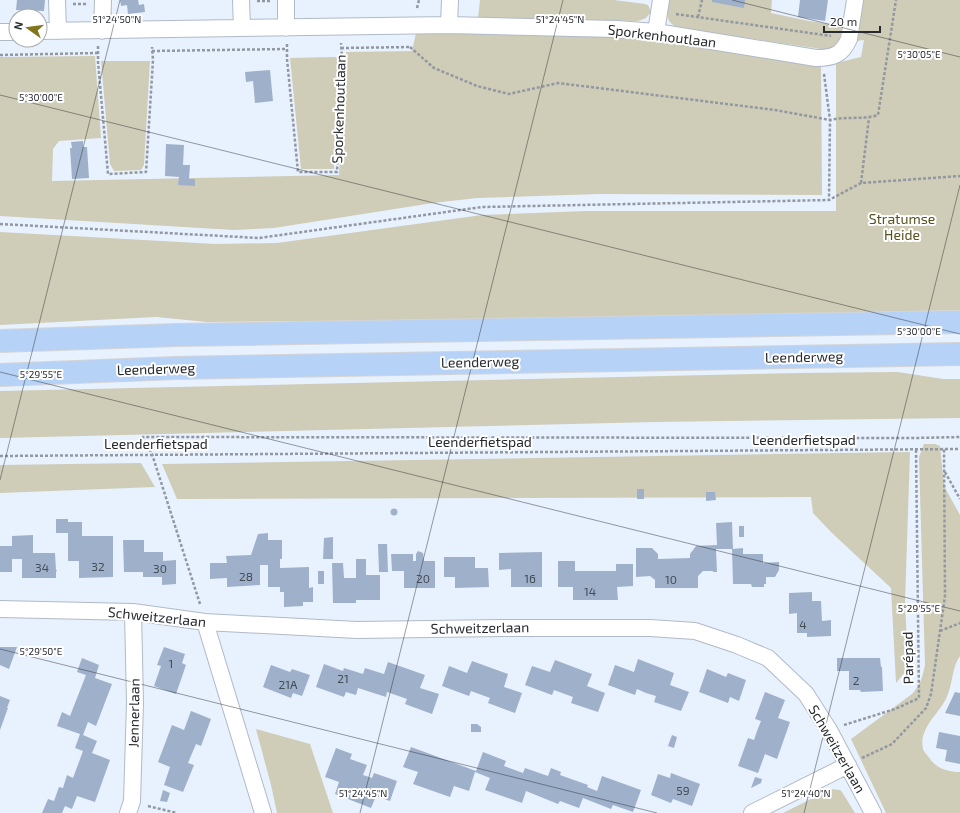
<svg xmlns="http://www.w3.org/2000/svg" width="960" height="813" viewBox="0 0 960 813" font-family="'Exo 2',sans-serif">
<style>
.green{fill:#cfcdb7}
.building{fill:#9fb1ca}
.lines{fill:none;stroke-linecap:round;stroke-linejoin:round}
.minor-casing{stroke:#b1bac7;stroke-width:18}
.primary-casing{stroke:#d4d4d5;stroke-width:24}
.path{stroke:#9298a1;stroke-width:2.5;stroke-dasharray:3 2;stroke-linecap:butt}
.minor{stroke:#fff;stroke-width:16}
.primary{stroke:#b6d2f7;stroke-width:22}
.ticks{fill:none;stroke:#26292e;stroke-width:1;stroke-opacity:0.45}
.labels{text-anchor:middle;stroke-width:4;stroke-linejoin:round;paint-order:stroke}
.number-label{font-size:12px;fill:#444b55}
.street-label{font-size:14px;fill:#26292e;stroke:#fff}
.park-label{font-size:14px;fill:#58511e;stroke:#fff}
.ticks-label{font-size:10px;text-anchor:middle;fill:#26292e;stroke:#fff;stroke-width:4;stroke-linejoin:round;paint-order:stroke}
</style>
<rect width="100%" height="100%" fill="#e8f1fe"/>
<path class="green" d="M480,0H614L645,4L648,5L651,12L646,18L638,21L478,18Z
M669,0H772L771,13L809,21L842,26C841,36 839,46 828,50L679,28C664,22 667,13 669,0Z
M863,0H960V310L579,319L207,322L156,317L0,325V232L216,244L277,243L482,215L586,211H836V63L861,57L864,40L857,41L848,40L859,21Z
M534,32L637,37L821,65L822,195L599,194L477,198L433,203L274,228L234,230L0,216V57L95,56L101,138L59,141L53,149L52,181L339,175L346,52L412,51L416,33Z
M335,57L339,58L334,169H301L290,58Z
M101,61H150L144,165L141,170L116,171H114L110,164Z
M898,372L943,379H960V418L655,422L0,438V391L800,373Z
M924,444H935L940,446L944,486L960,515V656C952,667 953,681 948,694C942,712 918,727 923,749C924,752 928,756 930,759C937,769 949,772 960,772V813H886L851,739L912,694C921,684 922,678 925,665L919,457Z
M910,452L905,603L908,664L906,671L896,683L891,588L831,532L813,513L811,497L177,499L162,464Z
M141,463L155,487L0,493V465Z
M256,729L310,744L333,813H277L271,785Z
M831,789L840,790L842,792L855,813H783Z"/>
<path class="building" d="M17,0H45L44,11L16,10Z
M120,0H138L139,5L144,4L145,12L128,14L127,5L121,6Z
M712,0H745L744,8L712,2Z
M800,0H828L825,21L798,17Z
M270,70L273,101L255,103L253,81L246,82L245,72Z
M83,141V147H87L89,178L72,179L70,148H72L71,142Z
M166,144L184,145L183,165H190L189,179H195V186L178,185L179,177L165,176Z
M637,489H644V499H637Z
M706,492H715L716,500L706,501Z
M390.5 512a3.5 3.5 0 1 1 7 0a3.5 3.5 0 1 1-7 0Z
M56,519H68V522H82V536H113V577L79,578V561H68V533H56Z
M732,522L733,549L743,548V554H763V563L779,562V570L775,577H766V584H764V587H752L751,584H733L732,549H716L717,572H713V571H703L698,576V588H655V580L650,576L636,577V548H652L658,554V559L690,558V554L696,546L717,545L716,523Z
M739,526H744V537H739Z
M268,533V540H282V559H280V568L309,567V588L313,587V602H303V606L284,607V592H280V587H268V565H260V585L227,587V578L210,579V563H227L226,556L251,555L258,534Z
M33,535V553H55L56,570H57L56,572V578H22V559H12V572H0V546H12V536Z
M333,537V559H323L324,538Z
M123,540H144V552H163V561L176,560V584L162,585V577H143V572H124Z
M378,544H387L388,572H379Z
M418,551L423,553L424,561H435V588H404V571H392L391,554H413V561H416V554Z
M542,552V587H511V569L499,570V553Z
M444,557H475V568H488L489,587L455,588V577H444Z
M356,559H366V575H380V600H356V603H333L332,563H343L344,578H356Z
M558,561H575V571H616V564H633V586L617,587L618,600H573V587H558Z
M318,571H324V584H318Z
M812,592V601H821L822,621L831,620V636L807,637V633H797V613L789,614V593Z
M0,647H17L9,669L0,665Z
M164,647L185,654L182,663L186,665L176,694L154,686L161,666L157,665Z
M82,658L99,665L95,678L112,684L96,726L88,722L83,735L97,741L92,753L110,760L95,802L77,796L72,809L65,806L62,813H42L48,799L54,801L59,787L63,788L67,775L73,778L83,751L75,748L80,734L57,726L62,712L70,716L86,675L77,672Z
M837,658H880L881,667H882L883,691L861,692L860,690H849V671H837Z
M638,659L674,673L670,685L689,692L681,711L654,702L656,696L646,693L637,689L635,695L608,685L615,665L634,672Z
M555,660L592,674L587,686L605,693L598,712L571,703L573,697L554,690L552,695L525,685L532,666L550,672Z
M472,661L508,674L504,687L522,693L515,713L488,703L490,698L471,691L469,696L442,686L449,666L467,673Z
M388,662L425,675L420,688L439,694L432,714L405,704L407,699L387,692L386,697L358,688L356,695L346,692L344,697L316,687L324,664L343,671L344,668L363,674L365,668L384,674Z
M271,665L290,672L292,669L310,675L302,696L293,693L291,698L263,687Z
M707,669L726,677L728,673L746,680L739,701L730,697L728,703L699,692Z
M765,692L785,700L778,718L790,722L777,759L765,754L758,773L738,766L748,738L754,740L757,731L761,721L755,719Z
M955,692L960,693V716L945,713Z
M0,696L10,700L7,708H8L0,730Z
M191,711L211,719L201,746L196,744L188,763L194,765L183,792L164,785L170,767L158,762L172,725L184,730Z
M471,724H477L481,727V732H471Z
M939,732L960,736V764L945,761L947,750L936,748Z
M672,735L677,737L674,748L668,746Z
M411,747L476,771L483,752L506,761L504,766L523,773L525,768L548,776L551,768L561,772L560,775L588,785L587,787L597,791L602,776L641,790L633,812L613,805L611,809L583,798L579,808L560,801L558,804L526,791L522,803L485,790L490,778L475,772L469,791L454,786L450,797L413,784L418,772L403,767Z
M336,748L352,754L350,759L367,765L363,775L372,778L374,773L397,781L390,801L376,796L371,808L335,794L339,782L325,777Z
M671,773L700,784L692,806L673,799L671,803L651,795L658,774L670,778Z
M755,777L762,779L761,783L751,788Z
M163,790L170,793L167,802L160,801Z"/>
<g class="lines">
<defs>
<path id="minor" d="M57,0L58,31
M241,0L242,28
M449,25L450,0
M286,28V0
M40,31L449,25L617,29L656,32L816,58C833,58 842,55 849,39L855,0
M102,31L103,0
M0,32H16
M656,32L661,0
M0,609L133,612L205,622L357,630L503,628H650L695,631L737,645L768,658L806,694L829,730L873,813
M205,622L263,813
M128,813L132,801L135,703L133,612
M752,813L848,765"/>
<path id="primary" d="M0,341L176,335L960,322
M0,375L176,368L960,354"/>
</defs>
<use href="#minor" class="minor-casing"/>
<use href="#primary" class="primary-casing"/>
<path class="path" d="M257,1H270
M73,4H86
M417,8L419,0
M676,14L831,36
M698,17L702,0
M287,44V59L298,172H337L342,58L341,43
M98,46V62L108,174L146,172L153,60L152,47
M410,47L434,68L477,86L509,94L558,83L775,110L830,120C846,116 862,120 878,115L896,0
M341,48L410,47
M152,51L287,49
M0,55L98,53
M824,74L830,120L829,200
M861,183L869,118
M0,224L259,238L482,207L829,200L861,183L960,176
M0,456L960,449
M945,472L960,499
M200,604L152,454L143,437L915,438L960,437
M940,631L960,623
M844,725L895,709L919,698L916,450
M862,758L892,744L926,708L931,694L945,596L944,449
M148,806L177,813"/>
<use href="#minor" class="minor"/>
<use href="#primary" class="primary"/>
</g>
<path class="ticks" d="M732,0L960,57M0,95L960,334M0,372L960,611M0,480L120,0M0,649L657,813M360,813L563,0M804,813L960,185"/>
<g class="labels">
<g class="number-label">
<text x="98" y="571">32</text>
<text x="42" y="572">34</text>
<text x="160" y="573">30</text>
<text x="246" y="581">28</text>
<text x="423" y="583">20</text>
<text x="530" y="583">16</text>
<text x="671" y="584">10</text>
<text x="590" y="596">14</text>
<text x="803" y="629">4</text>
<text x="171" y="668">1</text>
<text x="343" y="683">21</text>
<text x="856" y="685">2</text>
<text x="288" y="689">21A</text>
<text x="683" y="795">59</text>
</g>
<g class="street-label">
<text transform="translate(662 36) rotate(7)" y="5">Sporkenhoutlaan</text>
<text transform="translate(339 109) rotate(-88)" y="5">Sporkenhoutlaan</text>
<text transform="translate(804 357) rotate(-1)" y="5">Leenderweg</text>
<text transform="translate(480 362) rotate(-1)" y="5">Leenderweg</text>
<text transform="translate(156 369) rotate(-2)" y="5">Leenderweg</text>
<text x="804" y="445">Leenderfietspad</text>
<text x="480" y="447">Leenderfietspad</text>
<text x="156" y="449">Leenderfietspad</text>
<text transform="translate(157 617) rotate(6)" y="5">Schweitzerlaan</text>
<text transform="translate(480 628) rotate(-1)" y="5">Schweitzerlaan</text>
<text transform="translate(908 658) rotate(-91)" y="5">Parépad</text>
<text transform="translate(134 713) rotate(-89)" y="5">Jennerlaan</text>
<text transform="translate(837 749) rotate(60)" y="5">Schweitzerlaan</text>
</g>
<g class="park-label">
<text x="902" y="224">Stratumse<tspan x="902" dy="16">Heide</tspan></text>
</g>
</g>
<g class="ticks-label">
<text x="117" y="23">51°24'50"N</text>
<text x="560" y="23">51°24'45"N</text>
<text x="919" y="58">5°30'05"E</text>
<text x="41" y="101">5°30'00"E</text>
<text x="919" y="335">5°30'00"E</text>
<text x="41" y="378">5°29'55"E</text>
<text x="919" y="612">5°29'55"E</text>
<text x="41" y="655">5°29'50"E</text>
<text x="363" y="797">51°24'45"N</text>
<text x="806" y="797">51°24'40"N</text>
</g>
<g transform="translate(28 28) rotate(284)"><circle r="19" fill="#ffffff" stroke="#a8a9ab"/>
<path d="M0-3L7 15L0 10L-7 15Z" fill="#83761a"/>
<text y="-6" font-size="11" font-weight="bold" text-anchor="middle" fill="#26292e">N</text>
</g>
<path d="M824 26v6h56v-6" fill="none" stroke="#26292e" stroke-width="2"/>
<text x="830" y="26" font-size="12" fill="#26292e" stroke="#ffffff" stroke-width="3" paint-order="stroke">20 m</text>
</svg>
